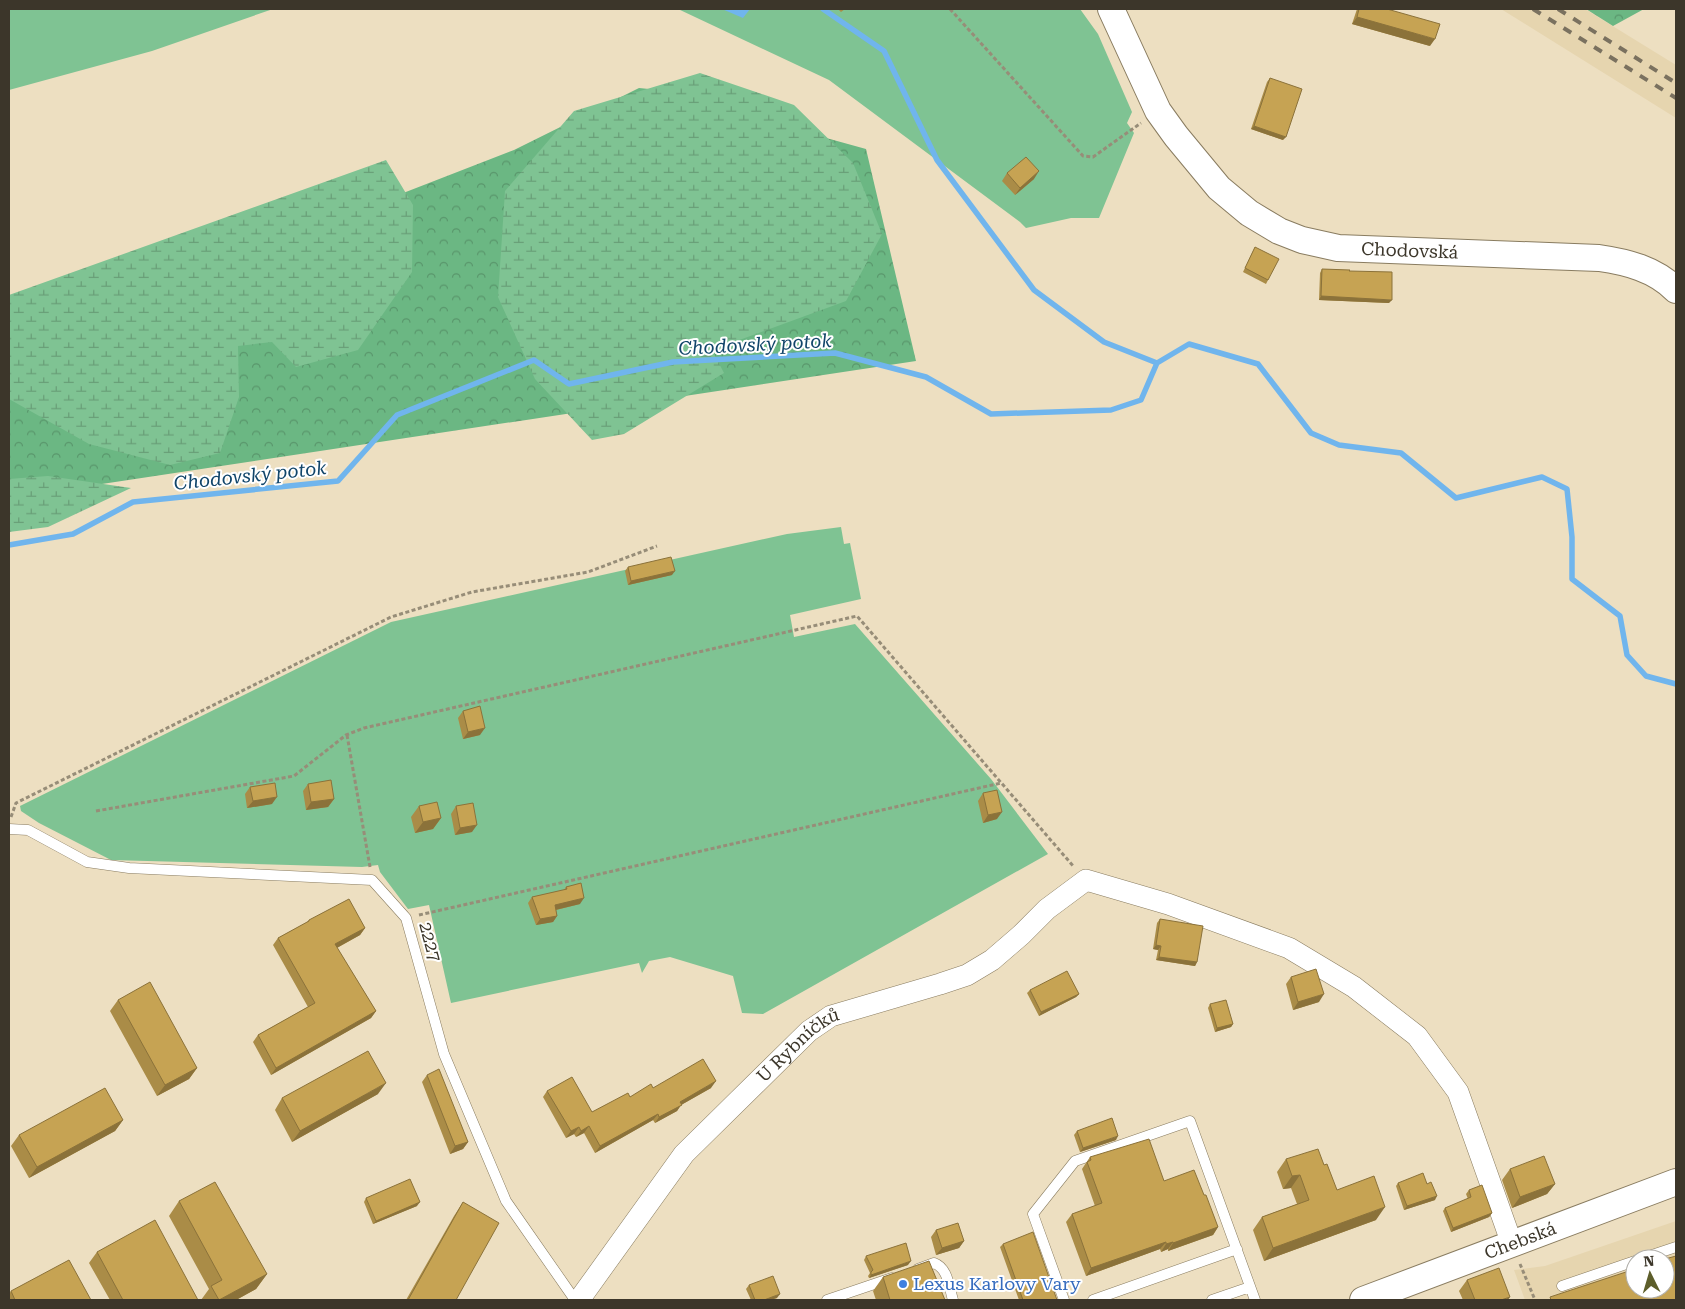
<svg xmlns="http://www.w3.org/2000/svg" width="1685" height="1309" viewBox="0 0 1685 1309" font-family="'Roboto Serif',serif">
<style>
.built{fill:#e6d5af;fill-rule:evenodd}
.green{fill:#7fc393}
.forest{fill:url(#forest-crowns)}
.wetland{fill:url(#wetland-marsh)}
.water{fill:#70b5ed}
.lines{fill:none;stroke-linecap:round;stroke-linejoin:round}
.stream{stroke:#70b5ed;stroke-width:5.5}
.service-casing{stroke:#897c60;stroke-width:11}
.minor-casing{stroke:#897c60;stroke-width:22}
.tertiary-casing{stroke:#897c60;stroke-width:28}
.path{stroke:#978d78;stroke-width:3;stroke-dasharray:4 2.5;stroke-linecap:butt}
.service{stroke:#fff;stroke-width:10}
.minor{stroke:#fff;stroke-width:21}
.tertiary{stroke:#fff;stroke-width:26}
.rail{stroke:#7a715f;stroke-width:4;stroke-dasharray:9 9;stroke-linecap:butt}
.wall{fill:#aa8c47}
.shaded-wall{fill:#8b723a}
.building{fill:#c6a353;stroke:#8b723a}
.shop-dot{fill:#3f7fe0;stroke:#fff;stroke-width:2}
.labels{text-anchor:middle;stroke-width:4;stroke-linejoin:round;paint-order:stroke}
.street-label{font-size:18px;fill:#3c362a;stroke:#fff}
.shop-label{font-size:18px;fill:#366cbe;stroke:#fff;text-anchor:start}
.water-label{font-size:19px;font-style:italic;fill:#11456a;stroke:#fff}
</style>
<defs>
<pattern id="forest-crowns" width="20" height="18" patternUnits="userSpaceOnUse" patternTransform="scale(1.25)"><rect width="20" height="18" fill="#6bb783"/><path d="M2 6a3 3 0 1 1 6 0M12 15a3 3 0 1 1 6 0" fill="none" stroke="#59966b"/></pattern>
<pattern id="wetland-marsh" width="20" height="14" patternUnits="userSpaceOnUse" patternTransform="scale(1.25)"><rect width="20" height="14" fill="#7fc393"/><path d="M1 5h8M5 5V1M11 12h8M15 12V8" fill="none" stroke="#699f78"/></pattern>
</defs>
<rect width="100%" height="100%" fill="#eddfc1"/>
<path class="built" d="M1501,9H1585L1676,65V118Z
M1676,1221V1300H1525L1514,1270L1545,1266ZM1635,1259H1665V1289H1635Z"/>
<path class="green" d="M9,9H273L152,51L9,90Z
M678,9H1080L1098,34L1132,112L1127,123L1134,133L1099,218H1071L1026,228L1020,222L829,80Z
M841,527L844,544L850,543L861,599L790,615L794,637L855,624L991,779L1048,854L763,1014L742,1013L733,976L670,957L649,961L642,973L639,963L451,1003L429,905L408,909L380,872L378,865L362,867L111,860L39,823L21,811L20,806L391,622L787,534Z"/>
<path class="forest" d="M1586,9H1644L1613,26Z
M639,88L649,89L866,149L916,361L9,498V346L514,150Z"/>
<path class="wetland" d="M700,73L794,105L853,163L882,234L846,301L712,350L724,373L624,434L592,440L535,379L498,297L505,191L574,111Z
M386,160L413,205L412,272L358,350L296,367L272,342L238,346L239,397L220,453L170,465L89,444L9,399V295Z
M48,476L131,488L48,527L9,532V479Z"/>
<path class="water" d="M722,9H750L743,18Z"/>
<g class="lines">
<path class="stream" d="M823,9L884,51L937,160L1034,290L1104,342L1157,363
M9,545L73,534L133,502L338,481L397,415L534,360L569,384L673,362L835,353L926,377L991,414L1111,410L1141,400L1157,363L1189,344L1258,364L1311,433L1339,445L1401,453L1456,498L1542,477L1567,489L1572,537V579L1620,616L1627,655L1646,676L1676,684"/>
<defs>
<path id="service" d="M9,829L28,830L87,862L129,868L372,880L406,918L444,1054L506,1201L575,1300
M1640,1259L1676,1247
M918,1269L934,1263C948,1268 949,1287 953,1300
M1562,1286L1635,1261
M827,1300L892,1278
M1064,1300L1033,1214L1075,1161L1190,1121L1255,1300
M1093,1300L1237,1249
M1212,1300L1250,1287"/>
<g id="minor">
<path id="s1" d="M579,1300L684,1154L809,1031L831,1016L940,984L967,975L992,960L1021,935L1047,909L1086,880L1168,904L1289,948L1354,987L1417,1036L1458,1092L1512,1244"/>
</g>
<g id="tertiary">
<path id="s2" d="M1111,9L1158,111L1176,136L1219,188L1249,213L1279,231L1302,240L1338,248L1599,258C1627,262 1655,269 1676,290"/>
<path id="s3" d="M1363,1300L1676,1182"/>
</g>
</defs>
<use href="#service" class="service-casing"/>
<use href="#minor" class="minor-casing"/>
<use href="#tertiary" class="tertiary-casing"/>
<path class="path" d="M950,9L1083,156L1093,157L1141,123
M347,735L370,867
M96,811L294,776L346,735L364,728L857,616L1074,867
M11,817L16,803L391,617L472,592L588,572L657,546
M419,915L1001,783
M1520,1264L1535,1300"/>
<use href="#service" class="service"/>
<use href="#minor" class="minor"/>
<use href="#tertiary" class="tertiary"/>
<path class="rail" d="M1533,9L1676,98
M1558,9L1676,83"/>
</g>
<path class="wall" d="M838,9H845L841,12Z
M1357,9H1387L1430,46L1352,24Z
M1270,78L1283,140L1251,129L1267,82Z
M1007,173L1034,179L1015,195L1002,181Z
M1255,247L1268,280L1266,284L1243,272Z
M1322,269L1349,271L1389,303L1319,300L1320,273Z
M628,567L672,575L628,585L625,571Z
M463,711L480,735L463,739L458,718Z
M308,784L334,799L328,807L306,810L303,791Z
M250,787L272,804L247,808L245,794Z
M983,793L997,819L983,823L978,801Z
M419,806L441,818L433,829L415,833L411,817Z
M456,806L472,832L455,835L451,814Z
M566,887L580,904L556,910L557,916L553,922L536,925L528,903L532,897L564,890Z
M1160,919L1197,962L1195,966L1156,960L1158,950L1153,949L1157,923Z
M309,920L365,928L360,935L337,948L376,1011L371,1018L271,1075L253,1042L258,1035L308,1007L273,945L278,938L306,923Z
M1291,977L1319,1002L1293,1010L1286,984Z
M1030,990L1079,994L1076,997L1039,1016L1027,993Z
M118,1000L197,1068L189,1079L157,1096L110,1011Z
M1210,1004L1233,1024L1231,1027L1215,1032L1208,1008Z
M427,1075L468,1142L463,1149L450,1154L422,1082Z
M653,1088H711L681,1105L677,1111L655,1123L653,1120L595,1153L584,1133L576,1137L574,1134L566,1138L543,1097L547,1091L592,1112Z
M378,1094L292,1142L275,1110L282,1098Z
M123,1120L115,1131L29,1178L11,1146L19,1135Z
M1077,1131L1116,1140L1080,1152L1074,1135Z
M1090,1157L1164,1181L1204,1195L1218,1227L1213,1235L1168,1251V1249L1161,1252L1160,1249L1086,1276L1066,1222L1072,1214L1095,1206L1082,1169Z
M1286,1159L1324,1165L1337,1190L1376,1220L1264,1261L1253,1230L1262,1217L1297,1204L1291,1188L1283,1189L1277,1172Z
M1510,1169L1555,1184L1547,1194L1512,1208L1502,1180Z
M1398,1183L1427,1184L1435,1200L1404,1210L1396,1186Z
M1469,1190L1492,1213L1489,1217L1451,1232L1443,1211L1445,1208L1468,1199L1466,1194Z
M366,1198L417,1206L373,1224L364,1202Z
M179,1201L267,1274L256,1289L236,1300H201L209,1289L169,1216Z
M463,1202L456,1300H406L454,1216Z
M936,1230L964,1241L959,1248L936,1255L931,1237Z
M1003,1244L1057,1300H1019L1000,1247Z
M97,1252L198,1300H110L89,1263Z
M866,1256L908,1265L869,1278L868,1276L870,1273L864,1260Z
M883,1277L945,1300H876L873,1291Z
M1467,1280L1508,1300H1463L1459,1291Z
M749,1285L777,1298L770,1300H751L746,1289Z
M11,1291L91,1300H9V1294Z"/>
<path class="shaded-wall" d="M1357,17L1435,39L1430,46L1352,24Z
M1254,126L1286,137L1283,140L1251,129Z
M1039,171L1034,179L1015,195L1020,188Z
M1321,296L1392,300L1389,303L1319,300Z
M675,571L672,575L628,585L631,581Z
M485,728L480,735L463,739L468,732Z
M277,797L272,804L247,808L253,801Z
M334,799L328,807L306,810L311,802Z
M1002,812L997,819L983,823L988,815Z
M441,818L433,829L415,833L423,822Z
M477,825L472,832L455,835L460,828Z
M584,898L580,904L551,911L555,905Z
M557,916L553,922L536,925L540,919Z
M365,928L360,935L331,951L335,944Z
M1156,945L1161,946L1158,950L1153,949Z
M1159,957L1197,962L1195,966L1156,960Z
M1079,994L1076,997L1039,1016L1041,1012Z
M1324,994L1319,1002L1293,1010L1298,1002Z
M376,1011L371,1018L271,1075L276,1068Z
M1233,1024L1231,1027L1215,1032L1217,1028Z
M197,1068L189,1079L157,1096L165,1085Z
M716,1081L711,1088L681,1105L677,1111L655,1123L659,1117L680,1102Z
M386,1083L378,1094L292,1142L300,1131Z
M658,1114L653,1120L595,1153L600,1146Z
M123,1120L115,1131L29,1178L37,1167Z
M589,1126L584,1133L576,1137L581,1131Z
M579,1127L574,1134L566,1138L571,1131Z
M1118,1136L1116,1140L1080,1152L1083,1148Z
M468,1142L463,1149L450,1154L455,1146Z
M1300,1175L1291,1188L1283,1189L1292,1176Z
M1555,1184L1547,1194L1512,1208L1520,1197Z
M1437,1196L1435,1200L1404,1210L1407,1206Z
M420,1202L417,1206L373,1224L376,1221Z
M1385,1207L1376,1220L1264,1261L1273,1248Z
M1492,1213L1489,1217L1451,1232L1453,1228Z
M1218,1227L1213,1235L1168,1251L1173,1243Z
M964,1241L959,1248L936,1255L942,1248Z
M1166,1242L1160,1249L1086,1276L1091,1268Z
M1173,1242L1168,1249L1161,1252L1166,1244Z
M911,1261L908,1265L869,1278L871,1275Z
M267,1274L256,1289L236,1300H219Z
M780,1294L777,1298L770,1300H764Z
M1510,1297L1508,1300H1501Z"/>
<path class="building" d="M1359,9H1387L1440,24L1435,39L1357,17Z
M1270,78L1302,89L1286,137L1254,126Z
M1026,157L1039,171L1020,188L1007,173Z
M1255,247L1279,259L1268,280L1245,268Z
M1322,269L1350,270L1349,271L1392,272V300L1321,296Z
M671,557L675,571L631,581L628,567Z
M480,706L485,728L468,732L463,711Z
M331,780L334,799L311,802L308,784Z
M275,783L277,797L253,801L250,787Z
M997,790L1002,812L988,815L983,793Z
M437,802L441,818L423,822L419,806Z
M473,803L477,825L460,828L456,806Z
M581,883L584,898L555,905L557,916L540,919L532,897L567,889L566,887Z
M349,899L365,928L335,944L376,1011L276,1068L258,1035L315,1003L278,938L309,921V920Z
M1160,919L1203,926L1197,962L1159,957L1161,946L1156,945Z
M1316,969L1324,994L1298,1002L1291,977Z
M1067,971L1079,994L1041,1012L1030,990Z
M150,982L197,1068L165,1085L118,1000Z
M1226,1000L1233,1024L1217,1028L1210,1004Z
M368,1051L386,1083L300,1131L282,1098Z
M703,1059L716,1081L680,1102L682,1105L659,1117L658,1114L600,1146L589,1126L581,1131L579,1127L571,1131L547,1091L572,1077L592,1112L628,1093L630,1097L651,1084L653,1088Z
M439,1069L468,1142L455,1146L427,1075Z
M105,1088L123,1120L37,1167L19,1135Z
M1112,1118L1118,1136L1083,1148L1077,1131Z
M1149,1139L1164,1181L1194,1170L1204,1195H1206L1218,1227L1173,1243V1242L1166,1244V1242L1091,1268L1072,1214L1102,1203L1087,1162L1091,1160L1090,1157Z
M1318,1149L1324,1165L1327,1164L1337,1190L1374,1176L1385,1207L1273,1248L1262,1217L1309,1200L1300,1175L1292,1176L1286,1159Z
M1544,1156L1555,1184L1520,1197L1510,1169Z
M1423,1173L1427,1184L1431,1182L1437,1196L1407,1206L1398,1183Z
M410,1179L420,1202L376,1221L366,1198Z
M215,1182L267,1274L219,1300L211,1286L222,1280L179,1201Z
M1482,1185L1492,1213L1453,1228L1445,1208L1471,1197L1469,1190Z
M463,1202L499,1223L456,1300H408Z
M155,1220L198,1300H123L97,1252Z
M958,1223L964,1241L942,1248L936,1230Z
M1033,1232L1057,1300H1023L1003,1244Z
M906,1243L911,1261L871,1275V1272L873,1270L866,1256Z
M1676,1256V1300H1551L1550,1297L1635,1269V1289H1665V1259Z
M69,1260L91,1300H15L11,1291Z
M929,1261L945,1300H890L883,1277Z
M1499,1268L1510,1297L1501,1300H1475L1467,1280Z
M773,1276L780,1294L764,1300H755L749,1285Z"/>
<circle class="shop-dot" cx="903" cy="1284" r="5"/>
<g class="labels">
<g class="street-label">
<text dy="6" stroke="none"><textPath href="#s2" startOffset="418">Chodovská</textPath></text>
<text transform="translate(430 942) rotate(75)" y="6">2227</text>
<text dy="6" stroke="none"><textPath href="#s1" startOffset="338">U Rybníčků</textPath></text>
<text dy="6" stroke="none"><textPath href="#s3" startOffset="168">Chebská</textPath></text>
</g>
<g class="shop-label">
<text x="913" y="1290">Lexus Karlovy Vary</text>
</g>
<g class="water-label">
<text transform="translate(755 344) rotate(-3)" y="7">Chodovský potok</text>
<text transform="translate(250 475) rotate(-6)" y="7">Chodovský potok</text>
</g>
</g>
<rect width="1685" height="1309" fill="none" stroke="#3c362a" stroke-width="20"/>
<g transform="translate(1650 1274) rotate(355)"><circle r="24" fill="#ffffff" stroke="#b1afaa"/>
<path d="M0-4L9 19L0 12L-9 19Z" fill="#5d5e2b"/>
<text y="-8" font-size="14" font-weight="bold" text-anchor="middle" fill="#3c362a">N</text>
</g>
</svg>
